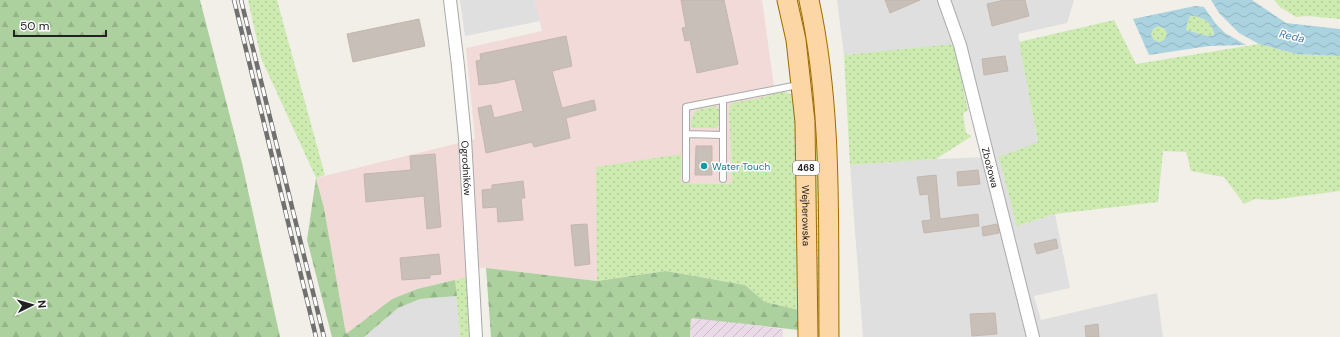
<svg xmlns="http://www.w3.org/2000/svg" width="1340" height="337" viewBox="0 0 1340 337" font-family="'DM Sans',sans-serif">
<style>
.residential{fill:#e0dfdf}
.commercial{fill:#f2dad9}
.industrial{fill:url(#industrial-furrows)}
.grass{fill:url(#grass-dots)}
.forest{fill:url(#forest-firs)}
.water{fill:url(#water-waves);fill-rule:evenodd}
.building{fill:#c7bfb8;stroke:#c4b6ab}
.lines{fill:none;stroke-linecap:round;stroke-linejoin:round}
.lane-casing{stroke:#a9a9a9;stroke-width:8}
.street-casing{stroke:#a9a9a9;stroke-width:14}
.primary-casing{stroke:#a06b00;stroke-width:21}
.lane{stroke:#fff;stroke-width:6}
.street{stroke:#fff;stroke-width:12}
.primary{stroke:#fcd6a4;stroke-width:19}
.rail-casing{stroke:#707070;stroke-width:4.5}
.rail{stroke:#fff;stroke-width:3;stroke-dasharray:9;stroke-linecap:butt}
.culture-dot{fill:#0f9aa8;stroke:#fff;stroke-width:1.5}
.labels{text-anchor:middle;stroke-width:3;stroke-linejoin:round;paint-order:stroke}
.shield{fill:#fff;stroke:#646464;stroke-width:1}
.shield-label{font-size:9px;font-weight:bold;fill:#222}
.culture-label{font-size:10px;fill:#0d838f;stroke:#fff;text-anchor:start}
.street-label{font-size:10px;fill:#222;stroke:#fff}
.water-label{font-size:11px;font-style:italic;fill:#4a7aab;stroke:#fff}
</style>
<defs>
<pattern id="industrial-furrows" width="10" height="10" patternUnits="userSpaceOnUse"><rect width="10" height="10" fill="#ebdbe8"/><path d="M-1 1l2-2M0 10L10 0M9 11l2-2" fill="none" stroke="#c9bcc7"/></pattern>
<pattern id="grass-dots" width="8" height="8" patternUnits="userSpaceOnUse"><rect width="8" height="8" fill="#cdebb0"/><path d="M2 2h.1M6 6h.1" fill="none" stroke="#b0c997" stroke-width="1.8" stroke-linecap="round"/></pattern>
<pattern id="forest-firs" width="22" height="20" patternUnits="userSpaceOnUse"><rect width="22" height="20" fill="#add19e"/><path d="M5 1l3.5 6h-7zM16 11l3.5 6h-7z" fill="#95b388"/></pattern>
<pattern id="water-waves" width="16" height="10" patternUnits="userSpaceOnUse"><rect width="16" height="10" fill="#aad3df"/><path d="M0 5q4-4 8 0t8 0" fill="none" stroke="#92b5bf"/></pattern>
</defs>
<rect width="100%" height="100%" fill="#f2efe9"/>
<path class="residential" d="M460,0H535L540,21L465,36Z
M837,0H1074L1067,23L1018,34L1038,142L1017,226L1055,214L1070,288L1034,296L1041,320L1157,293L1163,337H863L850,165L936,159L990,157L954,45L844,55Z
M457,296L460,337H364L398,308L420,299Z"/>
<path class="commercial" d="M535,0H762L775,94L729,109L732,181L729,184L681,183V155L597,167V281L486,268L468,269V277L417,289L392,299L346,334L324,208L316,178L475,139L466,48L542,31Z"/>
<path class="industrial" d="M691,317L783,329V337H690Z"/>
<path class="grass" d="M248,0H277L325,175L316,178L261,58Z
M796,0H801L809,41L818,143L821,337H816Z
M1274,0H1340V19L1307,16L1296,17L1280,7Z
M1190,16C1201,15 1214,23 1214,35L1208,36L1186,30V26Z
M1114,20L1136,64L1259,44L1297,54L1340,56V191L1272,200L1255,199L1244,204L1224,177L1191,171L1186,152L1163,151L1158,202L1055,214L1017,226L999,157L1038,142L1019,42Z
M1151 34a8 8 0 1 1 16 0a8 8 0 1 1-16 0Z
M954,44L968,110L963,114L966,133L972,136L936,159L850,165L844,55Z
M784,91L792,95L794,101L796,127L799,310L765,302L745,285L666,271L597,281L596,167L681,154V183L729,184L732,181L729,109L732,103L760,98Z
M716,106L719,110L720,123L716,128H691V118L697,110Z
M468,277L470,337H460L455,280Z"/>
<path class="forest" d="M0,0H200L242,163L280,337H0Z
M316,178L324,208L346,334L392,299L417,289L455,280L457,296L420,299L398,308L364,337H332L307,240Z
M486,268L597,281L666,271L745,285L765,302L799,310V330L691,318L690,337H491Z"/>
<path class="water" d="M1211,0H1252L1286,23L1340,29V56L1297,54L1259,44L1239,33L1219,13Z
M1195,6L1204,7L1216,24L1225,33L1246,45L1209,46L1149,55L1133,19ZM1190,16C1201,15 1214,23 1214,35L1208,36L1186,30V27ZM1158,26L1165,29L1167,34L1164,40L1159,42L1154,40L1151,35L1153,29Z"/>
<path class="building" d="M681,0H724L738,64L697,73L690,40L685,41L682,28L686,27Z
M885,0H920L890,13Z
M1004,0H1025L1029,16L992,26L987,4Z
M419,19L425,46L353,62L347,34Z
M566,36L572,66L552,71L562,108L594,100L596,110L566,118L570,138L534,147L532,142L486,153L478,108L491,105L494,118L523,111L515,79L497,83L479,85L476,61L481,60L480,54Z
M1005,56L1008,71L984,75L982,59Z
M696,146H712V175H695Z
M435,154L441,227L427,229L424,196L366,202L364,174L411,170L410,156Z
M978,170L980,184L958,186L957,172Z
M936,175L940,219L978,214L979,226L924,233L922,221L931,220L928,194L920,195L917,177Z
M523,181L525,198H521L523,220L498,222L497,207L483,208L482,190L492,189V185Z
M587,224L590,264L575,266L571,225Z
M997,224L999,233L983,236L982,227Z
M1056,239L1058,248L1037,254L1034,244Z
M439,254L441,274L430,275V278L402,280L400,258Z
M995,313L997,334L972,336L970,314Z
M1098,324L1099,337H1086L1085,326Z"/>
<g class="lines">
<defs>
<path id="lane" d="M723,100V179
M686,134L723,135
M686,179V107L798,85"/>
<g id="street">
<path id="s1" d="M450,0L458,66L465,138L476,337"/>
<path id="s2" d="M944,0L960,45L1033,337"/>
</g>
<g id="primary">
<path id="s3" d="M787,0L796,40L805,122L808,337"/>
<path d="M809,0C833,110 828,225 829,337"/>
</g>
</defs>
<use href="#lane" class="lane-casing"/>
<use href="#street" class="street-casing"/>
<use href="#primary" class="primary-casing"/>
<use href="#lane" class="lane"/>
<use href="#street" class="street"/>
<use href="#primary" class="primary"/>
<defs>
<path id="rail" d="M234,0L316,337
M241,0L324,337"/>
</defs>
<use href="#rail" class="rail-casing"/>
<use href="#rail" class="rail"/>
</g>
<circle class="culture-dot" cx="704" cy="166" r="4"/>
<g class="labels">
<rect class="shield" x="793" y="161" width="26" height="14" rx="3"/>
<g class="shield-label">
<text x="806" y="171">468</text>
</g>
<g class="culture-label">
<text x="712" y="170">Water Touch</text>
</g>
<g class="street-label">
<text dy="4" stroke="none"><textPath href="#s1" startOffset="169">Ogrodników</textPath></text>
<text dy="4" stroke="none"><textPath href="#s2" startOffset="174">Zbożowa</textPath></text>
<text dy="4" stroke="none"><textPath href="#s3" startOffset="217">Wejherowska</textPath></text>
</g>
<g class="water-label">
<text transform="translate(1292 36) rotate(13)" y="4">Reda</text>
</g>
</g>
<g transform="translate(32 305) rotate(85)" stroke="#ffffff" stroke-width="3" paint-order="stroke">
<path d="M0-3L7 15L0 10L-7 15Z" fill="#222222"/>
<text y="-6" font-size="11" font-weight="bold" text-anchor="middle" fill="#222222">N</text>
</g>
<path d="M14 30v6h92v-6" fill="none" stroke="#222222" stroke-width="2"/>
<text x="20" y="30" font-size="12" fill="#222222" stroke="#ffffff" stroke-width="3" paint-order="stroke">50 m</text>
</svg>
